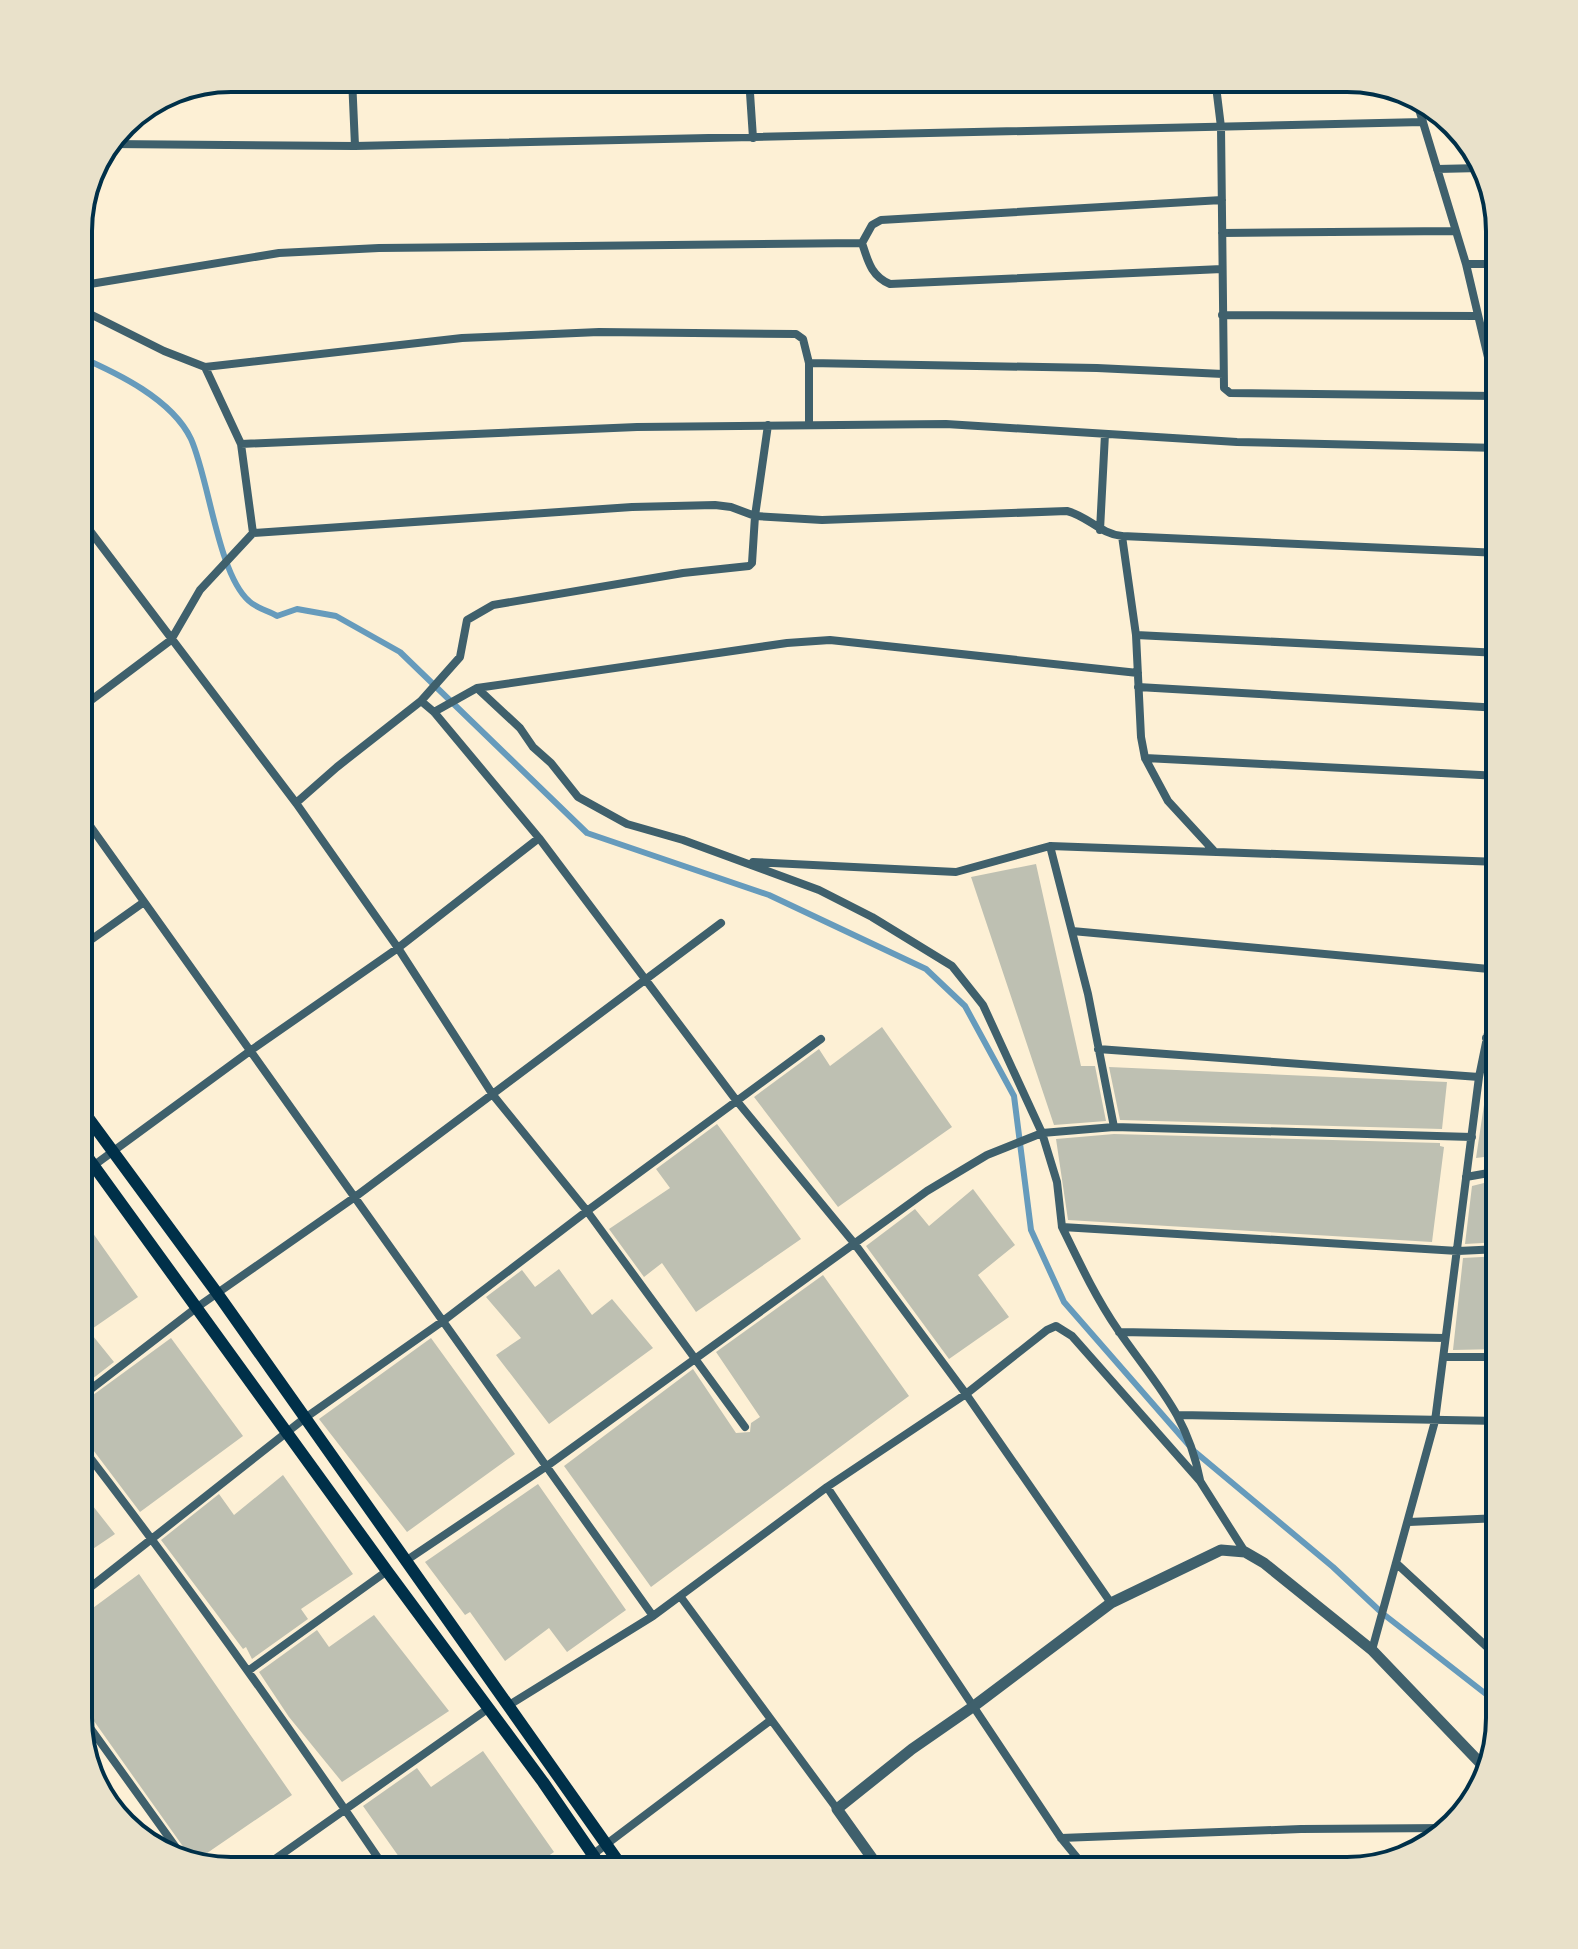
<svg xmlns="http://www.w3.org/2000/svg" width="1578" height="1949" viewBox="0 0 1578 1949" font-family="Lato,sans-serif">
<style>
.lines{fill:none;stroke-linecap:round;stroke-linejoin:round}
.stream{stroke:#669bbc;stroke-width:6}
.building{fill:#bec0b2}
.minor{stroke:#3f606c;stroke-width:8}
.tertiary{stroke:#3f606c;stroke-width:11}
.secondary{stroke:#003049;stroke-width:12}
.rim{fill:none;stroke:#003049;stroke-width:4}
</style>
<rect width="100%" height="100%" fill="#fdf0d5"/>
<g class="lines">
<path class="stream" d="M78,356C117,373 172,399 191,439C209,479 218,574 249,601C256,608 269,611 277,616L297,609L336,616L400,652L587,833L769,895L926,969L965,1006L1014,1096L1031,1230L1064,1302L1194,1451L1333,1567L1382,1613L1500,1705"/>
</g>
<path class="building" d="M1036,864L1081,1066H1095L1106,1121L1054,1125L971,877Z
M882,1027L952,1127L838,1207L754,1097L819,1049L830,1066Z
M1493,1045L1500,1046V1155L1476,1158Z
M1109,1067L1447,1082L1442,1129L1120,1120Z
M717,1124L801,1239L696,1312L662,1263L644,1277L609,1229L670,1188L656,1169Z
M1114,1134L1440,1143V1146L1444,1147L1432,1242L1068,1220L1056,1139Z
M1500,1179V1242L1465,1244L1472,1186Z
M973,1189L1015,1245L978,1275L1009,1317L949,1359L866,1246L915,1209L929,1226Z
M78,1212L138,1297L89,1331L114,1362L78,1390Z
M1500,1256V1349L1453,1350L1463,1258Z
M559,1269L592,1315L612,1299L653,1348L549,1424L496,1355L521,1338L486,1297L522,1270L535,1287Z
M823,1275L909,1396L651,1587L564,1466L693,1369L736,1433L750,1432L751,1423L760,1417L716,1352Z
M171,1338L243,1436L140,1512L78,1430V1406Z
M431,1338L515,1454L407,1532L319,1419Z
M283,1475L353,1574L301,1609L308,1619L252,1659L246,1647L243,1649L161,1540L219,1494L234,1515Z
M538,1484L626,1610L567,1652L549,1628L505,1661L470,1612L465,1615L425,1562Z
M78,1487L115,1534L78,1559Z
M139,1574L292,1795L194,1862L84,1707L78,1704V1619Z
M374,1615L449,1711L342,1782L289,1717L259,1672L317,1630L329,1647Z
M483,1751L554,1852L527,1871H409L363,1806L417,1768L431,1787Z"/>
<g class="lines">
<path class="minor" d="M352,78L355,146
M749,78L753,138
M1215,78L1221,127L1224,388L1230,393L1497,396
M1415,96L1466,264L1500,408
M109,144L355,146L1423,122
M1437,169L1481,168
M1222,200L881,220L872,225L862,243C868,261 871,276 890,284L1222,269
M1222,233L1455,231
M1466,264H1500
M78,286L279,253L379,248L862,243
M1222,315L1478,316
M809,363L1097,368L1223,374
M205,367L462,338L599,332L796,334L803,339L809,363V425
M241,444L637,427L946,424L1237,442L1500,448
M78,515L296,803L398,948L493,1095L587,1211L745,1427
M1100,530L1105,434
M253,533L632,507L715,505L731,507L755,516L822,520L1067,511C1088,516 1100,534 1122,536L1500,553
M1122,536L1136,635L1141,737L1145,758L1168,801L1214,851
M1136,635L1500,653
M1138,687L1500,708
M477,688L787,643L830,640L1138,673
M421,701L434,712L539,838L736,1100L854,1243L966,1394L1111,1603
M78,710L171,640L200,590L253,533L241,444L205,367L164,351L78,308
M434,712L477,688L520,728L533,747L551,763L578,797L627,824L683,840L819,890L872,917L952,966L983,1005L1042,1133L1057,1182L1062,1227L1458,1251L1500,1249
M1145,758L1500,776
M296,803L337,767L421,701L460,657L467,620L493,605L683,573L749,566L752,563L755,516L768,425
M78,809L653,1616
M1050,846L1088,994L1114,1127
M753,862L956,872L1050,846L1500,862
M1072,931L1500,970
M78,949L144,902
M1486,1038L1500,1039
M1098,1049L1479,1077
M78,1177L250,1051L398,948L539,838
M1466,1177L1500,1171
M1062,1227C1079,1262 1096,1298 1118,1330C1155,1384 1187,1413 1200,1480
M1119,1332L1445,1338
M1445,1357H1500
M78,1399L196,1308L355,1197L721,923
M1179,1415L1500,1421
M78,1442C185,1581 288,1725 387,1871
M827,1487L1061,1838L1088,1871
M1409,1522L1500,1518
M407,1560L547,1466L927,1191L987,1155L1042,1133L1114,1127L1472,1137
M1396,1563L1500,1659
M680,1596L837,1809
M78,1597L305,1418L443,1321L587,1211L821,1039
M1372,1650L1435,1421L1479,1077L1500,974
M248,1671L387,1571
M509,1705L653,1616L827,1487L966,1394L1047,1330L1056,1326L1072,1336L1200,1481L1245,1552
M78,1711L185,1860
M1061,1838L1301,1829L1448,1828
M872,1858L880,1871
M258,1871L489,1708
M571,1871L771,1720"/>
<path class="tertiary" d="M856,1871L872,1858L837,1809L912,1749L974,1706L1111,1603L1221,1550L1245,1552L1264,1563L1372,1650L1486,1769"/>
<path class="secondary" d="M78,1104L217,1293L625,1871
M78,1144L387,1571L543,1782L604,1871"/>
</g>
<path d="M0 0H1578V1949H0ZM231 92H1347A139 139 0 0 1 1486 231V1718A139 139 0 0 1 1347 1857H231A139 139 0 0 1 92 1718V231A139 139 0 0 1 231 92Z" fill="#e9e1ca" fill-rule="evenodd"/>
<path class="rim" d="M231 92H1347A139 139 0 0 1 1486 231V1718A139 139 0 0 1 1347 1857H231A139 139 0 0 1 92 1718V231A139 139 0 0 1 231 92Z"/>
</svg>
